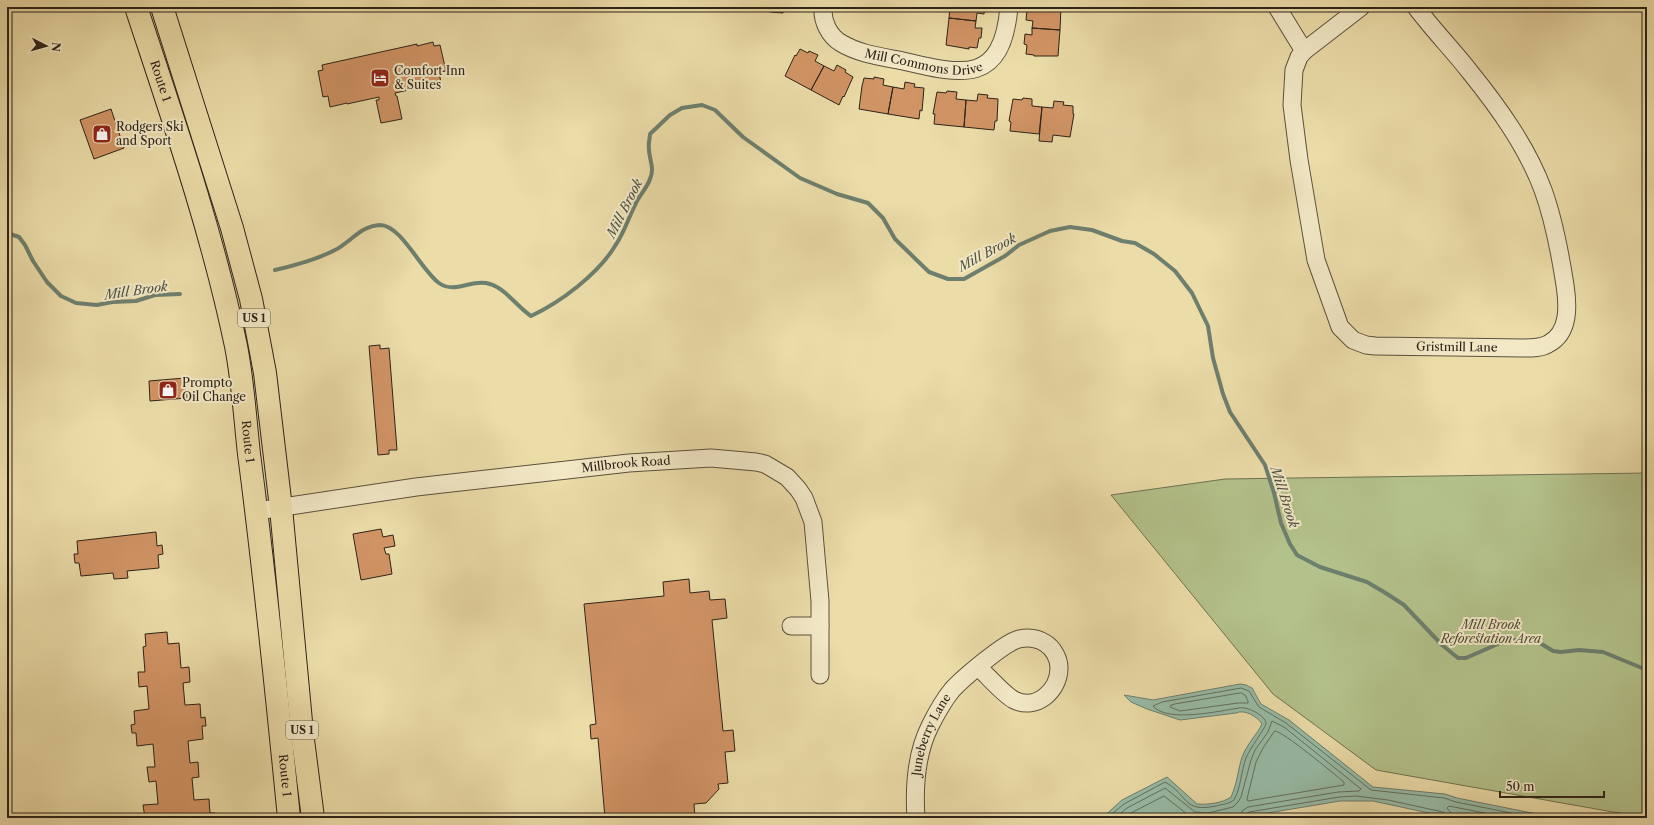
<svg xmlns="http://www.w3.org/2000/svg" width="1654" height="825" viewBox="0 0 1654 825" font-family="'Libre Caslon Text',serif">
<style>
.green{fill:#b3c18a;stroke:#707252}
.water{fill:#98bca7;stroke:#6d7f6e}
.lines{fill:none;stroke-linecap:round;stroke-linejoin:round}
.shore{stroke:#627060;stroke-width:1}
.stream{stroke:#6d7f6e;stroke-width:4}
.building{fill:#d19465;stroke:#2d2319}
.street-casing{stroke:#5c513d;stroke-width:19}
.primary-casing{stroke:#2d2319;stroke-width:24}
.street{stroke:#f2e8c6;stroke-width:17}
.primary{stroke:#ebdca8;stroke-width:22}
.labels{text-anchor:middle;stroke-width:4;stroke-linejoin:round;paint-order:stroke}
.shield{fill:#f2e8c6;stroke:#685e4d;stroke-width:1}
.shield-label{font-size:11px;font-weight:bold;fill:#2d2319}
.street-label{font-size:12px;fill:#2d2319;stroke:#f2e8c6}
.poi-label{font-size:12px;fill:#2d2319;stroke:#f2e8c6;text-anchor:start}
.park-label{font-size:12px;font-style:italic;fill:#4e4a35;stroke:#f2e8c6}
.water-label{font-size:13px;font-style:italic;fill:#4d5144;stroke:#f2e8c6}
</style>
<rect width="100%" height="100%" fill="#ebdca8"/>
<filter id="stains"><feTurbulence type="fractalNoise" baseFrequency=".005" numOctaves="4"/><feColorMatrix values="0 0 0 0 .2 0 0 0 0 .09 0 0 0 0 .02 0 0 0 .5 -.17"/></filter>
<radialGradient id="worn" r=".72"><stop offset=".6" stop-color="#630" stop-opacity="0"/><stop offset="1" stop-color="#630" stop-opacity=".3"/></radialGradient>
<path class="green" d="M1647,473V818L1376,770L1273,694L1111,495L1225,479Z"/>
<path class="water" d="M1240,684L1246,685L1252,688L1261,704L1289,720L1373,787L1445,794L1457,798L1557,818H1452L1373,801H1340L1238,818H1102L1122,800L1167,777L1197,804C1207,805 1223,803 1231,797C1237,784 1238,770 1242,757C1247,744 1258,733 1262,724C1257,716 1244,709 1236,713L1180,720L1147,709L1131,702L1124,695L1153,700Z"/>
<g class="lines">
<path class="shore" d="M1241,693L1245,695L1248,701V703H1238L1180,711L1170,707L1171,705L1175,704Z
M1275,731C1283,731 1334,774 1344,782V785L1248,801L1247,799L1256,762L1263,748Z
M1107,818L1124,804L1165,782C1189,795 1182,813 1216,806C1223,804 1229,804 1234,800C1241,787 1241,772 1246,758C1249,750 1265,728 1266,724C1266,715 1246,706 1239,708C1219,711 1167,723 1153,706L1162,702L1241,688L1249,691L1259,707L1286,723L1371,790L1444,798L1456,802L1536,818
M1115,818L1127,808L1165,788L1195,812L1208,813L1233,807L1238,802L1241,797L1251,760L1255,750L1268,732L1272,721L1284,727L1361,789L1359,791L1338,792L1248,807L1242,811L1240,818
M1124,818L1131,813L1164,796L1192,818
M1245,818L1246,814L1249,812L1339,797L1356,796L1388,800L1443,812L1446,814L1447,818
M1452,818L1451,813L1447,808L1449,806L1510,818"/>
<path class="stream" d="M7,233L19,237L25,245L33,261L47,282L61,296L76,303L97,305L112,302L136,301L155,295L180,294
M275,270C297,265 316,260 335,250C351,242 360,226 380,225C401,225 421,270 439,283C454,294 470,280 486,283C504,286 516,306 531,316C561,302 598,274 615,246C624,233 628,219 635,205C639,196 647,188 650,179C655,168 649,159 649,149C648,144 650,138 650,134L670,115L682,108L702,105L715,110L743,137L800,178L837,194L868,203L883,218L895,239L929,272L948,279H964L1005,256L1019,245L1050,231L1070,227L1092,230L1122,241L1135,243L1154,254L1175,271L1192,293L1208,326L1213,358L1223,394L1230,412L1265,465L1274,493L1281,523L1290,544L1297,555L1320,567L1367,582L1384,592L1404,605L1442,645L1458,658H1466L1500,643L1513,640H1525L1540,643L1553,651L1561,652L1579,650L1603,652L1647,670"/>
</g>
<path class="building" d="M771,7H784L783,13L770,12Z
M950,7H985L984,14L977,13L976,21L949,18Z
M1030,7H1061L1060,30L1032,28L1033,21L1026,20L1027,10H1030Z
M949,18L976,21L975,28H982L981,38H979L977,48L969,47V49L946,45Z
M1032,28L1060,30L1058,56H1034V55L1026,54L1027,45L1024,44L1025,34L1032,35Z
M433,42L434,46L440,45L446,71L439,72L441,83L395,93L396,96H397L402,119L381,123L376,100H379V97L347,104V103L330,107L328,96L323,97L318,71L323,70L322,65L417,44V46Z
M800,49L808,53L809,51L818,55L815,61L824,66L811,90L785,76L795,55L796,56Z
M837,65L846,70L845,72L853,77L844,97L843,96L839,105L811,90L824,66L834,71Z
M874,77L884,79L883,85L893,87L888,114L859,109L862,86L864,78L874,79Z
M905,82L915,84L914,87L924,88L922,111L920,110L919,119L888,114L893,87L904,89Z
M947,91L957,92L956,99L966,100L964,127L934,124L935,114H933L937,92L946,93Z
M978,94L988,95L987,98L998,99L997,121H995L994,130L964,127L966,100L977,101Z
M1023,98L1032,99V106L1042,107L1039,134L1010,131L1011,122L1009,121L1013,99L1022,100Z
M1054,101L1064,102L1063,105L1073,106V114H1074L1070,137L1053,135L1052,142L1039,141L1042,107L1053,108Z
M111,109L124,148L94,159L80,120Z
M380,345V349L389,348L397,450H389V454L378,455L369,346Z
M185,378L187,398L150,401L149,381Z
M381,529L383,537L393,535L395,546L384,548L386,554H389L392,574L361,580L353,534Z
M156,532L157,546L162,545L163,554L158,555L159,568L127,571L128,578L114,579L113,573L81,576L79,563H75L74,554H78L77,541Z
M689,579L690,593L709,591L710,600L725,599L727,618L712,620L723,731L733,730L735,751L725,752L728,783L718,784L719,789L706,803L694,804L695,818H605L598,738L591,739L590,725L596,724L584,604L664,596L663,582Z
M167,632L168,644L179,643L181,668L189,667L190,682L183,683L185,705L200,704L201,718L205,717L206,726H202L203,739L188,741L190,763L198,762L199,777L192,778L194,800L209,799L210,813H215V818H145L143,805L158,804L156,781L149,782L147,767H155L153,744L137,746L136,733H132L131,725L135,724L134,711L149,709L147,686L139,687L138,672H145L143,647L146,646L145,634Z"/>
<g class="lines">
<defs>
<g id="street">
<path id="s1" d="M823,7C822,21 829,36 841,43C859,54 883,57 903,61C963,75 1002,85 1009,7"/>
<path d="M1277,7L1304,51"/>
<path id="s2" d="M1361,7L1304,51L1299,57L1294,70L1292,105L1299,160L1316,260L1340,327L1353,340L1366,345L1375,346L1524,348C1532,348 1541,348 1548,344C1570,333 1568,305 1565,285C1560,253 1554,220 1543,190C1527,147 1499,108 1470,72C1453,50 1433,30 1416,7"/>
<path id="s3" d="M257,511L416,487L629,463L711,458L756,462L765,464L787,477L798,489L804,498L813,522L820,601V675"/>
<path d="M791,626H820"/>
<path id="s4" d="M916,818C914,788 916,754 930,726C936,714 943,701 952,690C962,679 1005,642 1019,639C1028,637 1037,638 1045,643C1053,648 1059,658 1059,668C1059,691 1036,711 1014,700C1004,695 987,675 978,667"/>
</g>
<g id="primary">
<path id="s5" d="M136,7C173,119 212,231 236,346C243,382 245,418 249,454C265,575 277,696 289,818"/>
<path d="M162,7L232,228L251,299L265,373L281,508L302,732L313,818"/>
</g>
</defs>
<use href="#street" class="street-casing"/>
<use href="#primary" class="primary-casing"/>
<use href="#street" class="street"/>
<use href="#primary" class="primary"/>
</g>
<defs>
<symbol id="hotel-square" viewBox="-11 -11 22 22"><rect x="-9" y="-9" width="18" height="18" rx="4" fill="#8f2418" stroke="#f2e8c6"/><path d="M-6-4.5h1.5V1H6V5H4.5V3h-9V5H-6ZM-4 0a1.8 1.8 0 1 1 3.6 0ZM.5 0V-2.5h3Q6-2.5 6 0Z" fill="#fff"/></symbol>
<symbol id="shop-square" viewBox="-11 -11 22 22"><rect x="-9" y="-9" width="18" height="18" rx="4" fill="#8f2418" stroke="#f2e8c6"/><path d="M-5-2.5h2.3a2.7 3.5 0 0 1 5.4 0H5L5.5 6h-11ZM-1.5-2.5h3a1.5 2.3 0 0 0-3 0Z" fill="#fff"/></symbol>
</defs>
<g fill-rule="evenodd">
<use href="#hotel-square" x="369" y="67" width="22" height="22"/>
<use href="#shop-square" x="91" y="123" width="22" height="22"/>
<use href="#shop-square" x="157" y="379" width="22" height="22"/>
</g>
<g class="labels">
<g class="shield">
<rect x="238" y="309" width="32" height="18" rx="3"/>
<rect x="286" y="721" width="32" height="18" rx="3"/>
</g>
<g class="shield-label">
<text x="254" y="322">US 1</text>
<text x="302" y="734">US 1</text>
</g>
<g class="street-label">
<text dy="4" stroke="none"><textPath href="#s1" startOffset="128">Mill Commons Drive</textPath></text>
<text dy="4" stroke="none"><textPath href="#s5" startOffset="78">Route 1</textPath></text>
<text dy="4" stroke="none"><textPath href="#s2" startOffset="480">Gristmill Lane</textPath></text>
<text dy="4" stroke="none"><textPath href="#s5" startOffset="450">Route 1</textPath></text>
<text dy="4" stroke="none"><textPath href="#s3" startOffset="372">Millbrook Road</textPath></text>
<text dy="4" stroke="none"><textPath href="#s4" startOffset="86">Juneberry Lane</textPath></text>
<text dy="4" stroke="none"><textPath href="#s5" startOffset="786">Route 1</textPath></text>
</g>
<g class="poi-label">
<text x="394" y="75">Comfort Inn<tspan x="394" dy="14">&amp; Suites</tspan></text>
<text x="116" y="131">Rodgers Ski<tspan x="116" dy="14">and Sport</tspan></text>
<text x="182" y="387">Prompto<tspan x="182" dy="14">Oil Change</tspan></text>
</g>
<g class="park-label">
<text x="1491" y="629">Mill Brook<tspan x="1491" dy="14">Reforestation Area</tspan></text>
</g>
<g class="water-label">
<text transform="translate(624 208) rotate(-63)" y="5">Mill Brook</text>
<text transform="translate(987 252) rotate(-29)" y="5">Mill Brook</text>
<text transform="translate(136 290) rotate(-8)" y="5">Mill Brook</text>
<text transform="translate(1285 497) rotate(72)" y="5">Mill Brook</text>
</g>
</g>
<rect width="1654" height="825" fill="none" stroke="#ebdca8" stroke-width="24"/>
<rect x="8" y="8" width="1638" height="809" fill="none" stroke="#2d2319" stroke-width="2"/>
<rect x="12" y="12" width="1630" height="801" fill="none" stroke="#2d2319"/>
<g transform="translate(46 46) rotate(96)" stroke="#f2e8c6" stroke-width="3" paint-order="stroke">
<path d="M0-3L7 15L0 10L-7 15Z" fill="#2d2319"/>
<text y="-6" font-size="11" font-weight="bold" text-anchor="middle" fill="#2d2319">N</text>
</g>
<path d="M1500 791v6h104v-6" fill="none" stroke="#2d2319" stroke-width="2"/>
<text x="1506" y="791" font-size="12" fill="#2d2319" stroke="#f2e8c6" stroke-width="3" paint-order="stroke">50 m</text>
<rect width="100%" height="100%" filter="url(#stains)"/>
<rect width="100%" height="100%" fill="url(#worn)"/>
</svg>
